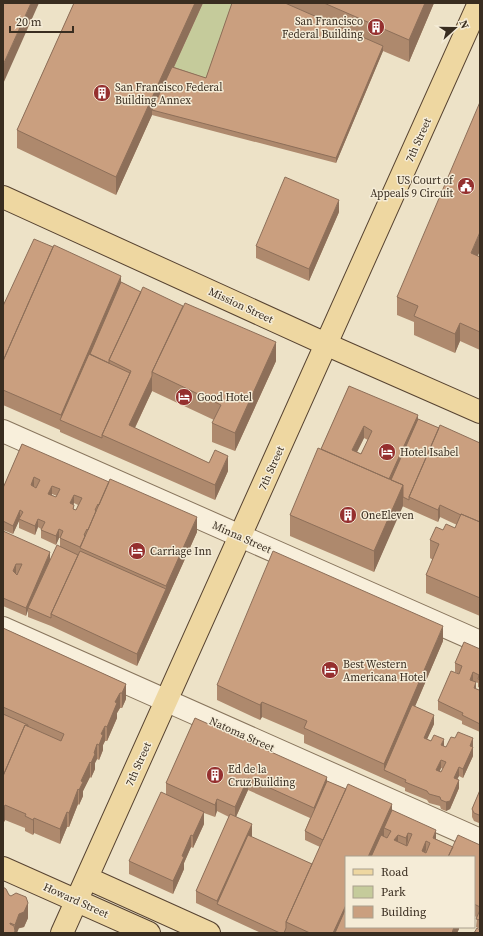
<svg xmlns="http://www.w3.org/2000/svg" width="483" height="936" viewBox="0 0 483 936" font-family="'Source Serif 4',serif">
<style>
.green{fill:#c5cb9b}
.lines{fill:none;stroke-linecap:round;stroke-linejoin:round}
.minor-casing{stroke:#88755d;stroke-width:24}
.major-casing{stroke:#574331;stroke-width:24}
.minor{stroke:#f8efdb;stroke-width:22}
.major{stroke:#eed7a1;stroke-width:22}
.wall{fill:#ae896d;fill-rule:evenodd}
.shaded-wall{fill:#8d6f59}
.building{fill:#ca9f7f;stroke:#8d6f59;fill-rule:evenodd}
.labels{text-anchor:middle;stroke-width:3;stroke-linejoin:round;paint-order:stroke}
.poi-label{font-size:11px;fill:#392d20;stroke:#f5ecd7;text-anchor:start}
.street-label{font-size:11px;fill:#392d20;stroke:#f5ecd7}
</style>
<rect width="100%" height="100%" fill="#ede2c7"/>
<path class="green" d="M203,3H234L206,82L172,71Z"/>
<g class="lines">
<defs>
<path id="minor" d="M3,431L480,642
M3,628L480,840"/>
<path id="major" d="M3,197L339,350L480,412
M3,868L149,933
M87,878L209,933
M62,933L479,3"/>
</defs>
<use href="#minor" class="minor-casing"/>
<use href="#major" class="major-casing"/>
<use href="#minor" class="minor"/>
<use href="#major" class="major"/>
</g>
<path class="wall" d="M74,3H203L174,67L206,78L232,3H434L409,62L383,51L336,163L152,115L116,195L17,148V130Z
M339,212L309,281L256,258V246Z
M478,256L480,257V350L460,341L455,353L414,335V322L397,315V297Z
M121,282L276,361L235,451L212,442V423L214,420L152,391L135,428L209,463L228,471L215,500L60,432V430L3,405V306Z
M349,386L418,419L439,428L480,443V616L426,593V575L433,560L430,558V540L443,530L455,528L457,525L440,517L438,522L402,506L374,572L290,536V515L321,449ZM364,438L368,440L361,454L357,452Z
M22,444L197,532L137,666L51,626L28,617V610L26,616L3,606V531L50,560L60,547V538H59L56,545L41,538V529L38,527L35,535L19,528V520L13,534L3,530V488ZM52,494L57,496L56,497L52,495ZM74,503L78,505L76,510H74L73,505Z
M3,628L126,684V699L122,708H120L117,713V718L107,741H105L103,745V750L99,760L97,759L95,763V769L91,778L90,777L83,791V796L79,805L78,804L69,827H67L60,844L34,833L33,835L25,831V828L5,820L4,822H3Z
M443,641L415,706L434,724L427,739L446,747L455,738H473V756L463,778L459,776L457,779L459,788L450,809L446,811L441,809L440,806L429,803L427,800L405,791V788L304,743V735L262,717L260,720L217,700V685ZM441,768L443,769L441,772L440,771Z
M480,649V688L478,687V683L476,682V689L479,690L480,689V732L462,724V721L438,710V701L459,674L455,672V663Z
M195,718L327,781L392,810L436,839L453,847L480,845V929L476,927L477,917L474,916V857H346V927H459V929L457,933H261L196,903V891L229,817L217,811L215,817L204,813V824L193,848L191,847L184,863V869L173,894L129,874V861L166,794V783ZM248,790L310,818L305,831V840L320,847L312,864L251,837L252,836L236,817Z
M480,790L479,823L474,821L472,817V809Z
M9,895L28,918L24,927L3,933Z"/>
<path class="shaded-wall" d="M31,3H39L3,84V65Z
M195,3H203L154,111L152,110V115L116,195V177Z
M425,3H434L409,62V40Z
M383,46V51L336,163V158Z
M339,200V212L309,281V269Z
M480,232V251L471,272V253Z
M121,276V291L61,420V415Z
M460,323V341L455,353V334Z
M276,342V361L235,451V433Z
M152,376V391L129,440V425Z
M418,415V427L386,490V486Z
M364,426V438L352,462V450Z
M228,456V471L215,500V485Z
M34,477V486L31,494V485Z
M403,485V506L374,572V551Z
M52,486V494L48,503V494Z
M74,495V503L70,512V503Z
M440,505V517L438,522V510Z
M20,510V519L13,534V526Z
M197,517V532L137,666V654L166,589V586Z
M38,519V527L35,535V526Z
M59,529V538L56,545V536Z
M50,552V560L28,608V610L26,616V608Z
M16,564V573L13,580V571Z
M443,626V641L387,772L384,770V764Z
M473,672V681L470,680Z
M476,682V691L474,688Z
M126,684V699L122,708V693Z
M120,693V708L117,713V718L107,741V727L115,702Z
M262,702V717L260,720V705Z
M434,715V724L424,746V738Z
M105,726V741L103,745V750L99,760V745L101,734Z
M473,738V756L463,778V769L470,746Z
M444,739V748L441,745Z
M97,744V759L95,763V769L91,778V763L94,753Z
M441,760V768L436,778V770Z
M90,762V777L83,791V796L79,805V790L81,781Z
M459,767V776L454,786V778Z
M327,777V789L314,820V808Z
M248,778V790L235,819V807Z
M459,780V788L450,809L446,811V802Z
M78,789V804L69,827V813Z
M217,799V811L215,817V805Z
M392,804V819L384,828V837L374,857H368Z
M5,805V820L4,822V807Z
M67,812V827L60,844V829Z
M204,812V824L193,848V836Z
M480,814V823H479V815Z
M34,818V833L33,835V820Z
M252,824V836L221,906L217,904V901Z
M436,830V839L433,846V838Z
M408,833V841L406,847V838Z
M191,835V847L184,863V869L173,894V881L182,856Z
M398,835V844L394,840Z
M426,841V850L423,857L422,851Z
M28,903V918L24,927L19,928L17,933H14L15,925L19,914Z
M346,905V920L340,933H333Z
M454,927H459V929L457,933H452Z"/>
<path class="building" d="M3,3H31L3,65Z
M74,3H195L116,177L17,130Z
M232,3H285L383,46L336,158L152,110L172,67L206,78Z
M324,3H425L409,40Z
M480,102V232L471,253L480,257V332L460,323L455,334L414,316L418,306L397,297Z
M285,177L339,200L309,269L256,246Z
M34,239L53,247L3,361V306Z
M54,245L121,276L61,415L3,390V361Z
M121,282L141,292L109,360V363L90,354Z
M143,287L183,306L152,372V376L129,425L209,463L215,450L228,456L215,485L102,435L131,371L109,360Z
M185,303L276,342L235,433L212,423L221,405L152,372Z
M89,354L130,373L102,435V438L60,420Z
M349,386L418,415L389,479L321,449ZM364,426L372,431L361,454L352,450Z
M418,419L439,428L409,497V500L403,497V485L391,480Z
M440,425L480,443V522L461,514V515L440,505L438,510L409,497Z
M22,444L109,482L99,505L98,504L95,510L96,511L88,530L87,529L84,535L85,536L80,547L60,538L63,531L59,529L56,536L41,530L45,522L38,519L35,526L19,519L23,512L20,510L13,526L3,521V488ZM34,477L40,480L36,488L31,485ZM52,486L60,489L56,497L48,494ZM74,495L82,498L76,510L73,509L74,505L70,503Z
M318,448L403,485L374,551L290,515Z
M110,479L197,517L166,586L80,548Z
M461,514L480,522V598L426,575L439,544L430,540L436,527L443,530L446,524L455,528Z
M3,531L50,552L26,608L3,598ZM16,564H22L17,575L13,571Z
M57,545L78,555L51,614V618L28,608Z
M80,551L166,589L137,654L51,614Z
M273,551L443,626L384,764L304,728L307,721L262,702L260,705L217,685Z
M3,628L126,684L122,693H120L115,702L117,703L107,727L105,726L101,734L103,735L99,745L97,744L94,753L95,754L91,763L90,762L81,781L83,782L79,790L78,789L69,813L67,812L60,829L34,818L33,820L25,816L26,814L5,805L4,807H3V776L25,725L61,741L64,734L3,707Z
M464,642L480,649V680L478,679L479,675L473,672L470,680L476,682L474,688L479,690L480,689V724L462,715L463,713L438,701L451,671L459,674L462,666L455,663Z
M412,705L434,715L424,738L431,741L434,735L444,739L441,745L446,747L451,737L455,738L458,732L473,738L470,746L473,747L463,769L459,767L454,778L459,780L450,801L446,802L441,800L440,797L429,794L427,791L405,782L406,780L384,770ZM441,760L446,762L441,772L436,770Z
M3,714L28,725V726L25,725L3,776Z
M195,718L327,777L314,808L248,778L235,807L217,799L215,805L166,783Z
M327,781L346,789L323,840L305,831Z
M348,784L392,804L368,857H346V905L333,933H310L286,922Z
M480,790V814L479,815L474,813L472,809Z
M161,792L204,812L193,836L191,835L182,856L184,857L173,881L129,861Z
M392,810L436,830L433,838L453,847L448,857H371L381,835L387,838L391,831L384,828ZM408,833L412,834L407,846L394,840L398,835L406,838ZM426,841L430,843L426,853L422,851Z
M230,814L252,824L217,901L196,891Z
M248,835L312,864L286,922V928L284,933H280L217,904Z
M458,835L480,845V907L474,904V857H448Z
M3,887L6,889L9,895L11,896L16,893L26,897L28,903L24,912L19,914L15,925L10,923V924L14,926L15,931L14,933H3Z
M346,908V927H454L452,933H335Z
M480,910V920L476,919Z
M477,928L480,930V933H474Z"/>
<defs>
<symbol id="building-disc" viewBox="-11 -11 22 22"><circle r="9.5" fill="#95302f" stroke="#f5ecd7"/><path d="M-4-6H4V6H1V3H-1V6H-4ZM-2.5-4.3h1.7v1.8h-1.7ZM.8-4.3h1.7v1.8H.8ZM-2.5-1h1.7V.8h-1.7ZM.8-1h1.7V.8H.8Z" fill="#fff"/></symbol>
<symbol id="civic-disc" viewBox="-11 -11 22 22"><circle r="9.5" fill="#95302f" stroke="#f5ecd7"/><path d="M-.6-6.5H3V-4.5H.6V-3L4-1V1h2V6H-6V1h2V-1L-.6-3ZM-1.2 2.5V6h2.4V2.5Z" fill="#fff"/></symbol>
<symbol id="hotel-disc" viewBox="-11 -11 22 22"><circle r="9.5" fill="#95302f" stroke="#f5ecd7"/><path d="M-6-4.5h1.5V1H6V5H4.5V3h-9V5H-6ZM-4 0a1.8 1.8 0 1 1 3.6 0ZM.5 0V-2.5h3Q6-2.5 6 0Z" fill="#fff"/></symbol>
</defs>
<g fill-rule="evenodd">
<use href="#building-disc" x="366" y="17" width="20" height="20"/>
<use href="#building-disc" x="92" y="83" width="20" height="20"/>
<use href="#civic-disc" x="456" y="176" width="20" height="20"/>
<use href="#hotel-disc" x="174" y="387" width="20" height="20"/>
<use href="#hotel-disc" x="377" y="442" width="20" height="20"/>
<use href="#building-disc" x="338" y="505" width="20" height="20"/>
<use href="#hotel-disc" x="127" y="541" width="20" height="20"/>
<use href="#hotel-disc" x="320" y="660" width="20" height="20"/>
<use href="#building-disc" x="205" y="765" width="20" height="20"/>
</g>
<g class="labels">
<g class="poi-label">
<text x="363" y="25" text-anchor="end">San Francisco<tspan x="363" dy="13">Federal Building</tspan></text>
<text x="115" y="91">San Francisco Federal<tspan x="115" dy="13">Building Annex</tspan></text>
<text x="453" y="184" text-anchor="end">US Court of<tspan x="453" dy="13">Appeals 9 Circuit</tspan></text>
<text x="197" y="401">Good Hotel</text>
<text x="400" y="456">Hotel Isabel</text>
<text x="361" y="519">OneEleven</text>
<text x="150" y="555">Carriage Inn</text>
<text x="343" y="668">Best Western<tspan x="343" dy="13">Americana Hotel</tspan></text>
<text x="228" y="773">Ed de la<tspan x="228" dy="13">Cruz Building</tspan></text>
</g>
<g class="street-label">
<text transform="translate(418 140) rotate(-66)" y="4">7th Street</text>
<text transform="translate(241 305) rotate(25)" y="4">Mission Street</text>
<text transform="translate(271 468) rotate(-66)" y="4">7th Street</text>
<text transform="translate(242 537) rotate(24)" y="4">Minna Street</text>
<text transform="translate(242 734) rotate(24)" y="4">Natoma Street</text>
<text transform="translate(138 764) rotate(-66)" y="4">7th Street</text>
<text transform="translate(76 900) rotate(24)" y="4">Howard Street</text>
</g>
</g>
<rect width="483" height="936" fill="none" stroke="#392d20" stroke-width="8"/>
<rect x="345" y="856" width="130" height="72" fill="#f5ecd7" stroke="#aaa08e"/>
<rect x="353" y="869" width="20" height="6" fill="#eed7a1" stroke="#aaa08e"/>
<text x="381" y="876" font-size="12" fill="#392d20">Road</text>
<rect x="353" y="886" width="20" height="12" fill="#c5cb9b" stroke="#aaa08e"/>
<text x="381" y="896" font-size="12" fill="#392d20">Park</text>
<rect x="353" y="906" width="20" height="12" fill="#ca9f7f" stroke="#aaa08e"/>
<text x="381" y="916" font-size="12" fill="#392d20">Building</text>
<g transform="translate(455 28) rotate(69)" stroke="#f5ecd7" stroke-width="3" paint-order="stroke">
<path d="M0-3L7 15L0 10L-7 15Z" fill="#392d20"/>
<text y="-6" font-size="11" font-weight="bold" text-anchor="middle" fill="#392d20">N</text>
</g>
<path d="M10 26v6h63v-6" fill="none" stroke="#392d20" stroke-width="2"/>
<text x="16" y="26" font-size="12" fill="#392d20" stroke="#f5ecd7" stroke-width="3" paint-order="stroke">20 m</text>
</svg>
